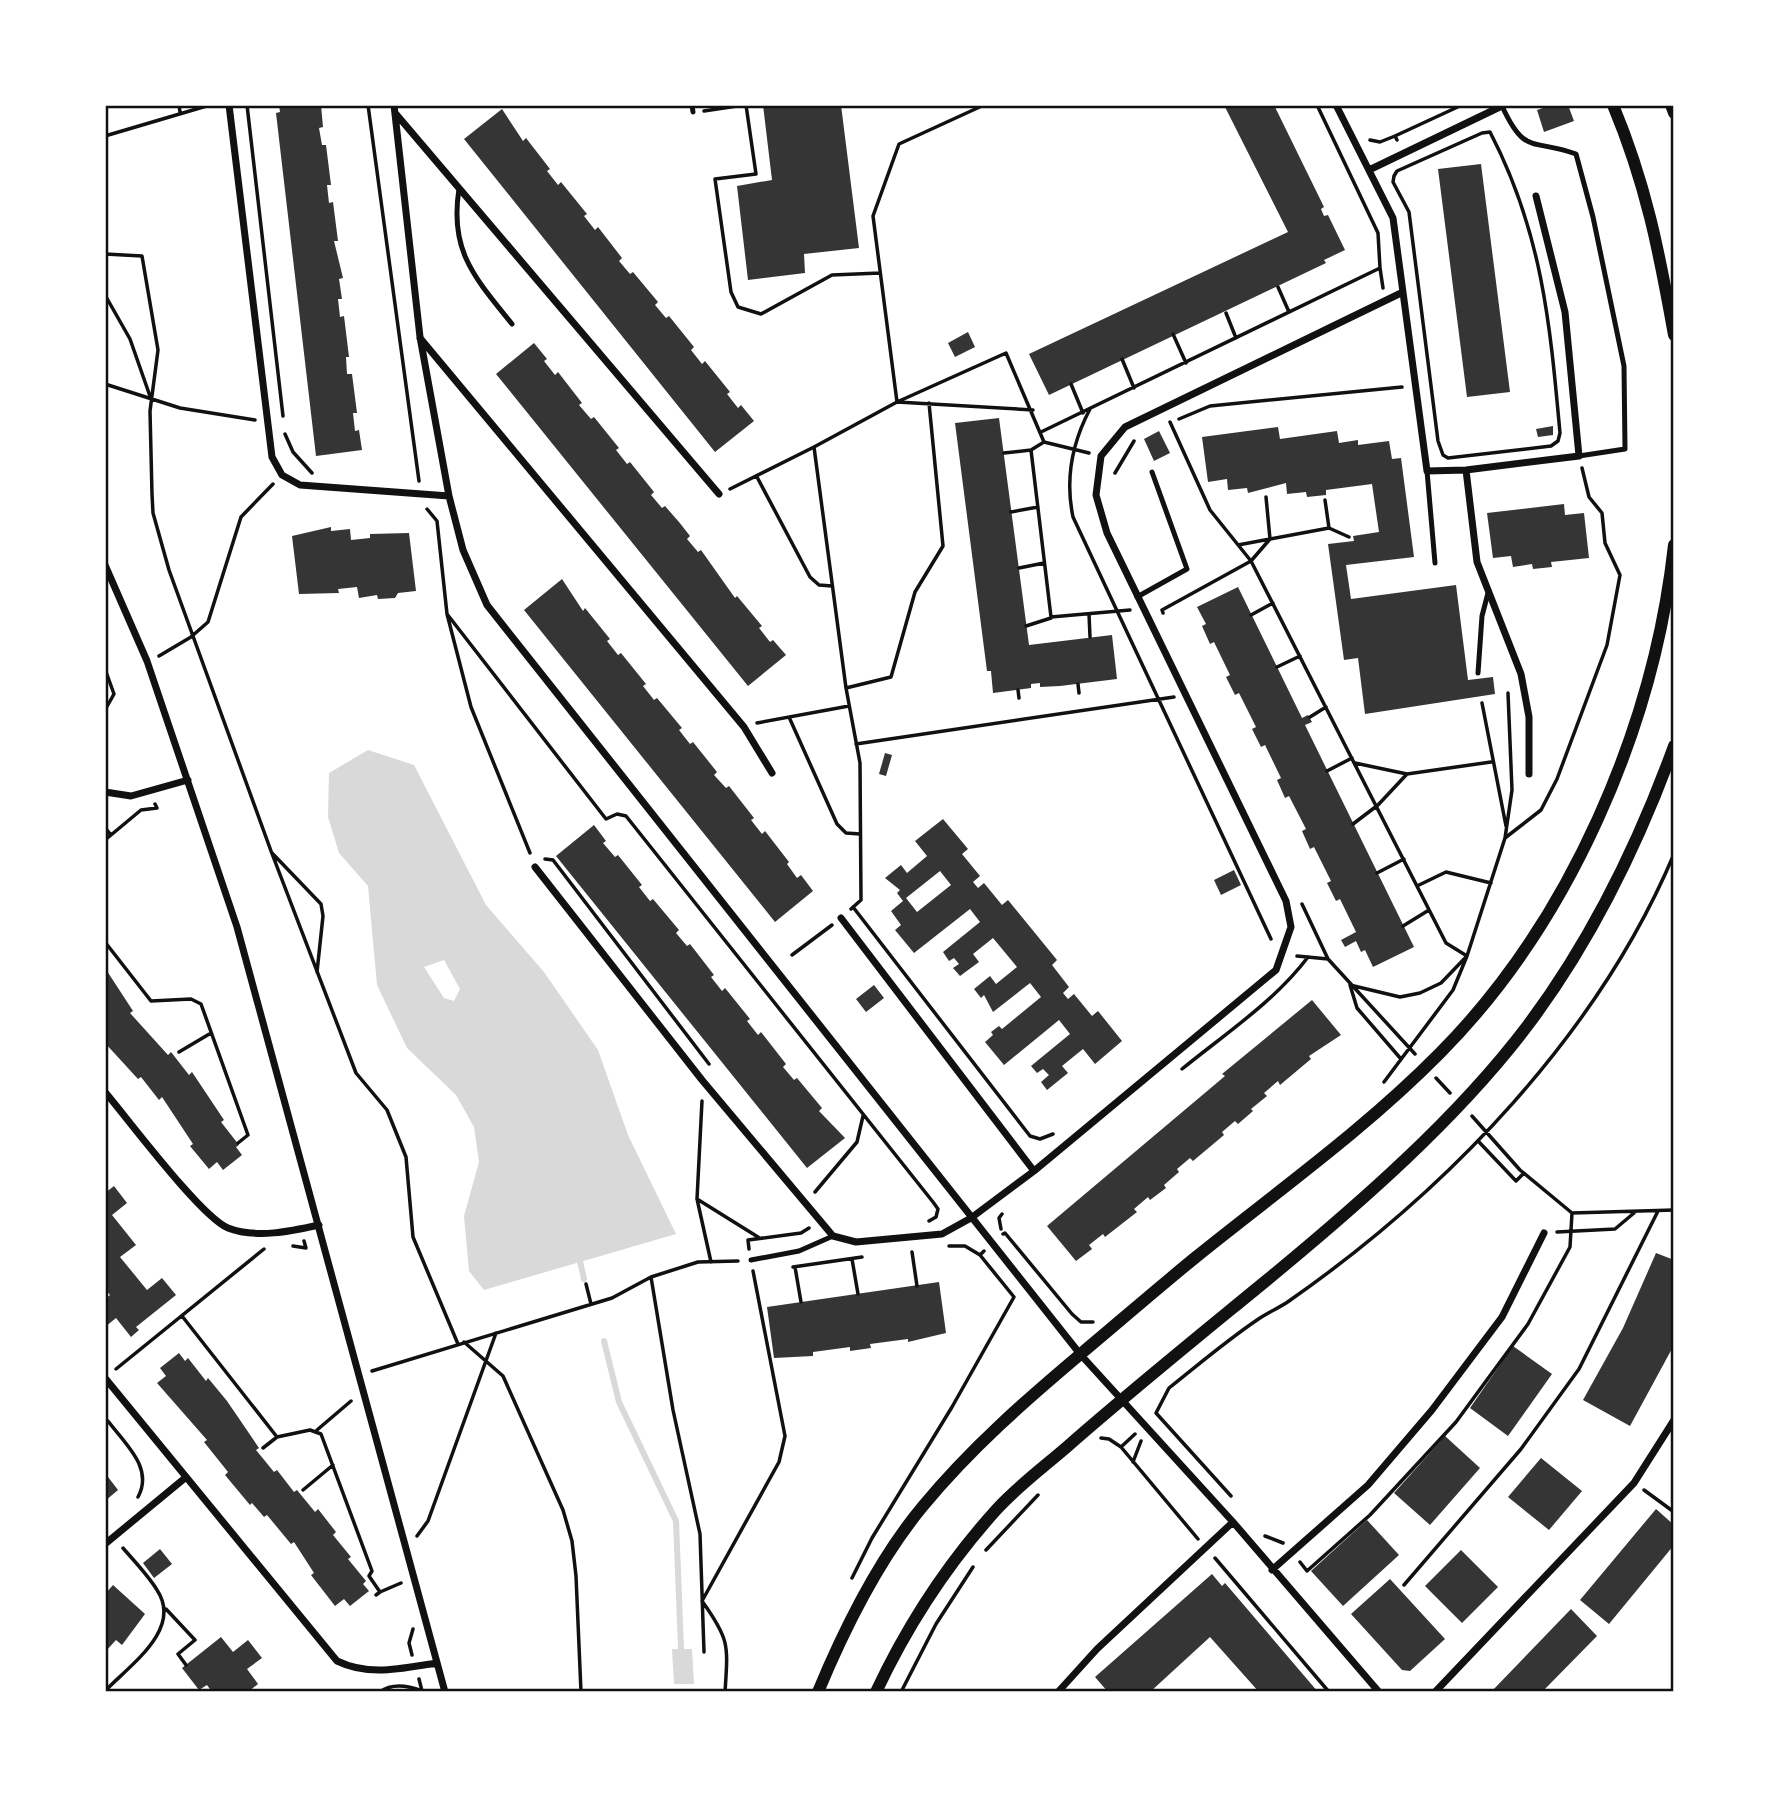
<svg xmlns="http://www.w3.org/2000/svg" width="1779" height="1797" viewBox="0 0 1779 1797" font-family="'Asap Condensed',sans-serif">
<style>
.water{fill:#d9d9d9;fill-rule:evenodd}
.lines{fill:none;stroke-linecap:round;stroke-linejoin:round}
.stream{stroke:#d9d9d9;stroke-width:6}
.building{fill:#353535;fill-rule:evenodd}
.path{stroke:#111;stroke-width:3.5}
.service{stroke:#111;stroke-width:5}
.minor{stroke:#111;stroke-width:7}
.tertiary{stroke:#111;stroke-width:12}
.neatline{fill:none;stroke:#111;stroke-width:2.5}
</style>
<rect width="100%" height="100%" fill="#fff"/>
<path class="water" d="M368,750L414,765L486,905L544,972L598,1050L628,1135L676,1234L484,1290L469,1271L464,1216L479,1162L474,1127L456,1095L407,1048L377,985L368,886L339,853L328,817L329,773ZM444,960L460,989L454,1001L444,998L424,967Z
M672,1649H692L694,1684H674Z"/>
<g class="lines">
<path class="stream" d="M580,1261L584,1279
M604,1341L619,1402L676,1521L681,1649"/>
</g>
<path class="building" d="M279,105H321L323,127L319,128L322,145H326L331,185H327L329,203L333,202L338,241H334L343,278L339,279L342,299H338L340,317L344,316L349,357H346L347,374H352L357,413H353L355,431L359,430L362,450L316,456L276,113L280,112Z
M763,105H841L859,248L804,254L805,273L748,280L737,186L772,180Z
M1224,105H1274L1324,207L1321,209L1324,216L1328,215L1345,250L1324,260L1326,263L1049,395L1029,354L1288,232Z
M1552,105H1568L1574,121L1544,132L1537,110Z
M502,109L523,141L526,138L550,169L547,171L558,185L561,182L587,214L584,216L595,230L598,227L622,258L619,261L630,274L633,272L658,302L655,305L666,318L669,316L694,347L691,350L702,364L705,361L730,392L727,394L738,408L741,405L754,421L715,452L464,139Z
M1481,164L1510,392L1467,397L1438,169Z
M968,332L975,347L955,357L948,343Z
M534,343L547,359L544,361L555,375L558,372L582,403L579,405L591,419L594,417L619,448L616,450L627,464L630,462L654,492L651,495L662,508L665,506L679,522L690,536L687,539L698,552L701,550L735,598L737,596L762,626L759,628L770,642L773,640L786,655L748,686L496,374Z
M999,418L1029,645L1112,635L1117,679L1060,686L1040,687V683L1031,684V688L993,693L991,671H987L955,423Z
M1553,426V435L1538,437L1536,429Z
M1278,427L1280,439L1337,431L1339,443L1358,440V445L1389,441L1392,459L1401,458L1414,557L1346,565L1351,599L1456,585L1468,680L1493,677L1495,694L1365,714L1358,658L1344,660L1328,544L1354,541L1353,536L1379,532L1372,484L1326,490V495L1307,497L1306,492L1287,494L1286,483L1248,493L1247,488L1228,490L1227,479L1208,482L1202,437Z
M1159,431L1170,453L1154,461L1144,439Z
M1564,504L1565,515L1584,513L1589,558L1551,562L1552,567L1533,569L1532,564L1513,567L1511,556L1493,558L1487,513Z
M331,527V531L350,529L351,540L370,538V534L409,533L416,591L398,593L395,598L378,599L377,595L359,598L357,587L338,589L339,593L299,594L292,536Z
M562,579L583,611L585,608L610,639L607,641L618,655L621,653L646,684L643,686L654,700L657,698L682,728L679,730L690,744L693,742L717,772L714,775L726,788L729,786L754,818L751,820L762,834L765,831L789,862L787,864L797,878L801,875L813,891L775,922L524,610Z
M1238,587L1302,718L1308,715L1312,722L1305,725L1414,947L1373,967L1365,950L1361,952L1356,941L1345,947L1341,940L1356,932L1340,899L1336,901L1327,883L1331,881L1314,847L1310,849L1302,831L1306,829L1289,796L1285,798L1277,780L1281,778L1265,745L1261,747L1252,729L1256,727L1239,693L1235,695L1226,677L1230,675L1214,642L1210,644L1202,626L1206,624L1197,607Z
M885,753L892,755L886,776L879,774Z
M943,819L968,849L962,854L980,876L973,882L978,888L984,883L1002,905L1008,900L1057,960L1052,965L1069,987L1063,993L1068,999L1074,994L1092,1016L1098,1011L1122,1041L1095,1064L1083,1049L1062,1066L1068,1073L1047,1090L1041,1082L1049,1075L1043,1069L1037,1073L1031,1066L1070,1034L1059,1020L1004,1065L985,1042L993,1035L991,1032L999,1026L1002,1029L1041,997L1030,983L993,1012L984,995L981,998L974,989L990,976L996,984L1017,967L993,938L973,954L979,962L960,976L953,968L959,964L954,958L949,961L943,952L980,922L970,909L914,953L895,930L901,925L891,911L903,901L897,893L900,890L885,878L901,865L907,873L927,856L915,841ZM940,871L951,885L917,912L906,898Z
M594,825L606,841L603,843L615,857L618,855L642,885L639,887L650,901L653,899L679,930L676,933L687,946L690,944L714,975L711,977L722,991L725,988L750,1019L747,1021L758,1035L761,1032L786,1064L783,1067L794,1080L797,1078L822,1108L819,1111L845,1138L807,1168L556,856Z
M1234,870L1241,885L1221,895L1214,880Z
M105,968L133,1011L130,1013L168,1055L171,1052L189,1075L192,1072L224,1120L221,1122L239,1145L236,1147L242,1155L223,1170L217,1162L209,1169L190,1146L193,1144L162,1097L159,1100L141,1077L138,1079L105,1043Z
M874,985L884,998L866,1012L856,999Z
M1312,1000L1341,1035L1309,1056L1311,1059L1280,1085L1278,1081L1264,1093L1267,1096L1251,1109L1253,1111L1238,1124L1235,1121L1222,1132L1224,1135L1193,1161L1190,1158L1177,1169L1179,1172L1164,1185L1166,1188L1150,1200L1148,1197L1134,1209L1137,1212L1105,1237L1103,1234L1089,1245L1092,1249L1076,1261L1047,1226L1225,1076L1222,1074Z
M114,1186L127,1203L112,1215L136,1245L120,1257L147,1290L162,1278L176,1295L136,1327L139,1330L131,1337L116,1318L105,1327V1299L110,1295L105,1289V1193Z
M1656,1253L1674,1260V1345L1630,1426L1583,1400L1623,1328Z
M939,1282L946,1333L908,1342V1339L870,1344L871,1348L850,1351V1347L813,1352V1356L774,1358L767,1307Z
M1513,1346L1552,1374L1508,1436L1470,1408Z
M179,1353L185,1361L188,1358L206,1381L208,1378L227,1401L259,1448L256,1450L274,1472L277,1470L294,1492L297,1490L315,1512L318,1509L336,1532L333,1535L351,1557L348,1559L366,1581L363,1584L369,1591L350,1606L344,1599L335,1606L311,1575L314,1573L294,1542L291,1544L267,1515L264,1517L252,1503L250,1505L225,1475L228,1472L204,1442L207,1440L157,1383L166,1376L160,1368Z
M1445,1436L1480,1468L1430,1525L1394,1493Z
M1541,1458L1582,1491L1549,1530L1508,1497Z
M105,1473L118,1490L105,1501Z
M1656,1509L1674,1525V1545L1609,1624L1580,1600Z
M1367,1520L1399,1555L1343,1606L1311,1571Z
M160,1549L172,1564L154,1578L143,1563Z
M1461,1550L1498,1587L1462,1623L1425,1586Z
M1212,1574L1222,1586L1225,1583L1318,1692H1259L1210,1637L1150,1692H1108L1095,1677Z
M1390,1579L1445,1639L1410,1671L1402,1670L1351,1614Z
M113,1585L145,1614L122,1645L116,1640L105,1652V1594Z
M1571,1609L1597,1636L1542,1692H1491Z
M221,1637L233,1652L248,1640L262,1658L247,1669L258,1684L248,1692H212L207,1685L199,1690L182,1668Z"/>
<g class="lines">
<path class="path" d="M179,105L180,112
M247,105L283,416
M368,105L419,481
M746,105L756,174L715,179L731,292L738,307L761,314L832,275L880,273
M984,105L899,144L873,216L897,402L1033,410
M1317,105L1378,233L1380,268
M704,111L744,105
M1490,132C1542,232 1550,323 1560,433L1558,441L1551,446L1448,458L1443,455L1438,441L1409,212L1393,182L1394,176L1397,171L1482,133Z
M105,136L210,105
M1370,140L1380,142L1395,136
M1397,140L1395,136L1462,105
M105,254L142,256L158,350L150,411L152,494L153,513L169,570L271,851L356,1073L387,1110L406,1157L413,1237L458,1344
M1278,287L1289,312
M105,295L130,339L151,399
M1226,313L1236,338
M1173,334L1186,363
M1122,359L1134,388
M105,384L180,408L255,420
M1071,384L1083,413
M1090,409C1072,443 1065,479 1073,517L1271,939
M1179,419L1210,406L1402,387
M1170,422L1210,510L1251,561L1270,539L1329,528L1349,537
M1041,432L1380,268L1383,288
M285,434L293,452L312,473
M1044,442L1031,450L1051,617L1130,610
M1004,453L1031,450
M1115,473L1134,441
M757,477L810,577L819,585L832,586
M730,489L814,447
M1325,500L1329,528
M427,509L437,521L447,614L471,707L530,853
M1011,512L1038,507
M1238,545L1270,539L1266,497
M1019,568L1044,563
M1163,613L1162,610L1251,561L1446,943L1467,956L1453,990L1384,1082
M447,614L606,819L617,814L626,816L933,1202L938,1209L936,1217L929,1221
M1089,614L1090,637
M1251,615L1273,603
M1026,626L1051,618
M159,656L191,637L208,622L241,517L273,484
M1277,667L1300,656
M105,669L114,694L105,710
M1078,684L1079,693
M846,688L891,677L915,592L943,546L929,403
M1018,690L1019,698
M1482,703L1506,826
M789,717L837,824L846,833L860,834
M1310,717L1326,707
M757,723L849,706
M856,744L1174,697
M1355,763L1407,774L1491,762
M1327,771L1352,758
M1353,824L1378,805L1407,774
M105,828L111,835
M1505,838L1541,810L1557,779L1607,645L1620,575L1605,543L1602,513L1589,497L1582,468
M105,840L141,810L157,808L155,804
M272,853L321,904L323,916L317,972
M545,859L553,860L709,1064
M1377,873L1404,859
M1417,886L1446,872L1491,883
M1302,904L1328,959
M853,907L1030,1136L1040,1139L1053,1134
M851,909L861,900L860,763L846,688L814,447L897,402L1006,353L1044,442L1089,453
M1403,926L1429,910
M105,942L151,1001L191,999L201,1004L248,1135L238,1143
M792,955L832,925
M1297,956L1328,959L1415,1054
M179,1052L211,1033
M1401,1059L1357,1008L1350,985L1400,997L1420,993L1441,983L1467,956L1505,838L1512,790L1508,693
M1182,1069C1225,1034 1275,1001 1308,957
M1436,1078L1450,1093
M702,1101L697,1199L711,1262
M1472,1116L1520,1170L1572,1213L1674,1210
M1479,1142L1516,1181L1524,1173
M815,1192L857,1142L863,1116
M697,1199L758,1237
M1001,1229L999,1218L1002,1214
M1557,1232L1615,1229L1634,1213
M1003,1234L1005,1233L1072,1314L1081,1322H1093
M293,1246L306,1248L304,1241
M949,1246H965L980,1255
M749,1249L748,1240L801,1233L809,1228
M912,1252L917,1286
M852,1259L858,1294
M793,1267L862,1257
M795,1267L801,1302
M651,1277L673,1410L700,1534L704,1652
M586,1284L591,1304
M182,1316L277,1437L310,1430L321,1434L372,1571L369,1576L380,1592L376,1595
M464,1342L503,1376L563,1510L572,1541L576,1576L581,1692
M116,1369L264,1249
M372,1371L612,1298L651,1277L698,1262L738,1261
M105,1422L108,1421C125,1444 154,1468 138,1497
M317,1430L351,1401
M1101,1438L1109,1439L1121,1447L1198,1539
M1121,1447L1135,1434
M263,1448L277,1437
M1133,1462L1141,1441
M303,1490L333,1465
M1644,1490L1674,1512
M1231,1496L1156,1413L1169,1388C1198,1365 1226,1341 1257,1320C1267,1313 1279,1308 1289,1301C1448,1190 1598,1034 1674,854
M417,1536L428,1521L496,1333
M1265,1536L1283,1543
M986,1550L1038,1495
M1215,1558L1329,1692
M1300,1562L1307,1571L1370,1515L1456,1422L1528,1324L1570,1247L1572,1213
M852,1578L872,1538L952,1407L1014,1297L980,1255L984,1251
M1404,1585L1521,1449L1579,1369L1658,1211
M380,1592L401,1583
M166,1609L195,1640L178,1654L186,1665
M412,1655L409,1643L413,1629
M105,1691C130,1665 183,1629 157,1590C148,1575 134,1561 123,1548
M380,1692C392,1683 409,1686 422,1691L419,1679
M725,1692C728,1645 730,1640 702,1601L779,1462L785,1436L753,1271
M901,1692L936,1624L973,1567"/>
<path class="service" d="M692,105L693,112
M1502,106C1525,156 1532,138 1576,154L1593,217L1624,366L1625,449L1579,456
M459,189C449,251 475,278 512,324
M1427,471L1435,563
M1137,597L1187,569L1152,472
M1478,673L1482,616L1488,593
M751,1260L799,1251L833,1236"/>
<path class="minor" d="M229,105L272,457L282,475L300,485L449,496
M394,105L420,337L449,496L463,550L487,605L1080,1354L1233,1522L1379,1692
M1336,105L1393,218L1427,471L1466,470L1579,456L1565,312L1536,196
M396,114L719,494
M1369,170L1504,105
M420,338L744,727L772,773
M1466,470L1477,562L1521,674L1529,717V774
M105,565L147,661L237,927L445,1692
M105,792L131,796L188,780
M535,867L702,1080L833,1236L856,1242L942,1234L971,1218L1034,1171L1276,970L1291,927L1286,901L1107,533L1096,495L1101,456L1125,427L1401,293
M841,918L1034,1171
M105,1092C128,1119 201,1217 228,1228C256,1239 292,1231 319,1225
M105,1378L337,1661C370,1677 403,1668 437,1663
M105,1544L185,1478
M1272,1570L1368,1485L1432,1410L1502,1317L1544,1233
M1058,1692L1097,1649L1233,1522
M1435,1692L1634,1483L1674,1420"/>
<path class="tertiary" d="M1613,105C1646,184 1659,251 1674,335
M1671,105L1674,113
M818,1692C845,1627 878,1560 923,1506C971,1448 1026,1400 1083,1352C1120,1321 1158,1288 1196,1257C1279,1190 1364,1130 1440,1053C1570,922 1654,727 1674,545
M876,1692C907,1626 948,1563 997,1509C1018,1486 1045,1466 1068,1446C1133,1389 1200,1335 1267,1280C1358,1205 1457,1119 1528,1025C1591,941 1638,845 1674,746"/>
</g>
<rect width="1779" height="1797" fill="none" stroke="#ffffff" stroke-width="214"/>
<rect x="107" y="107" width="1565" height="1583" class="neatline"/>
</svg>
